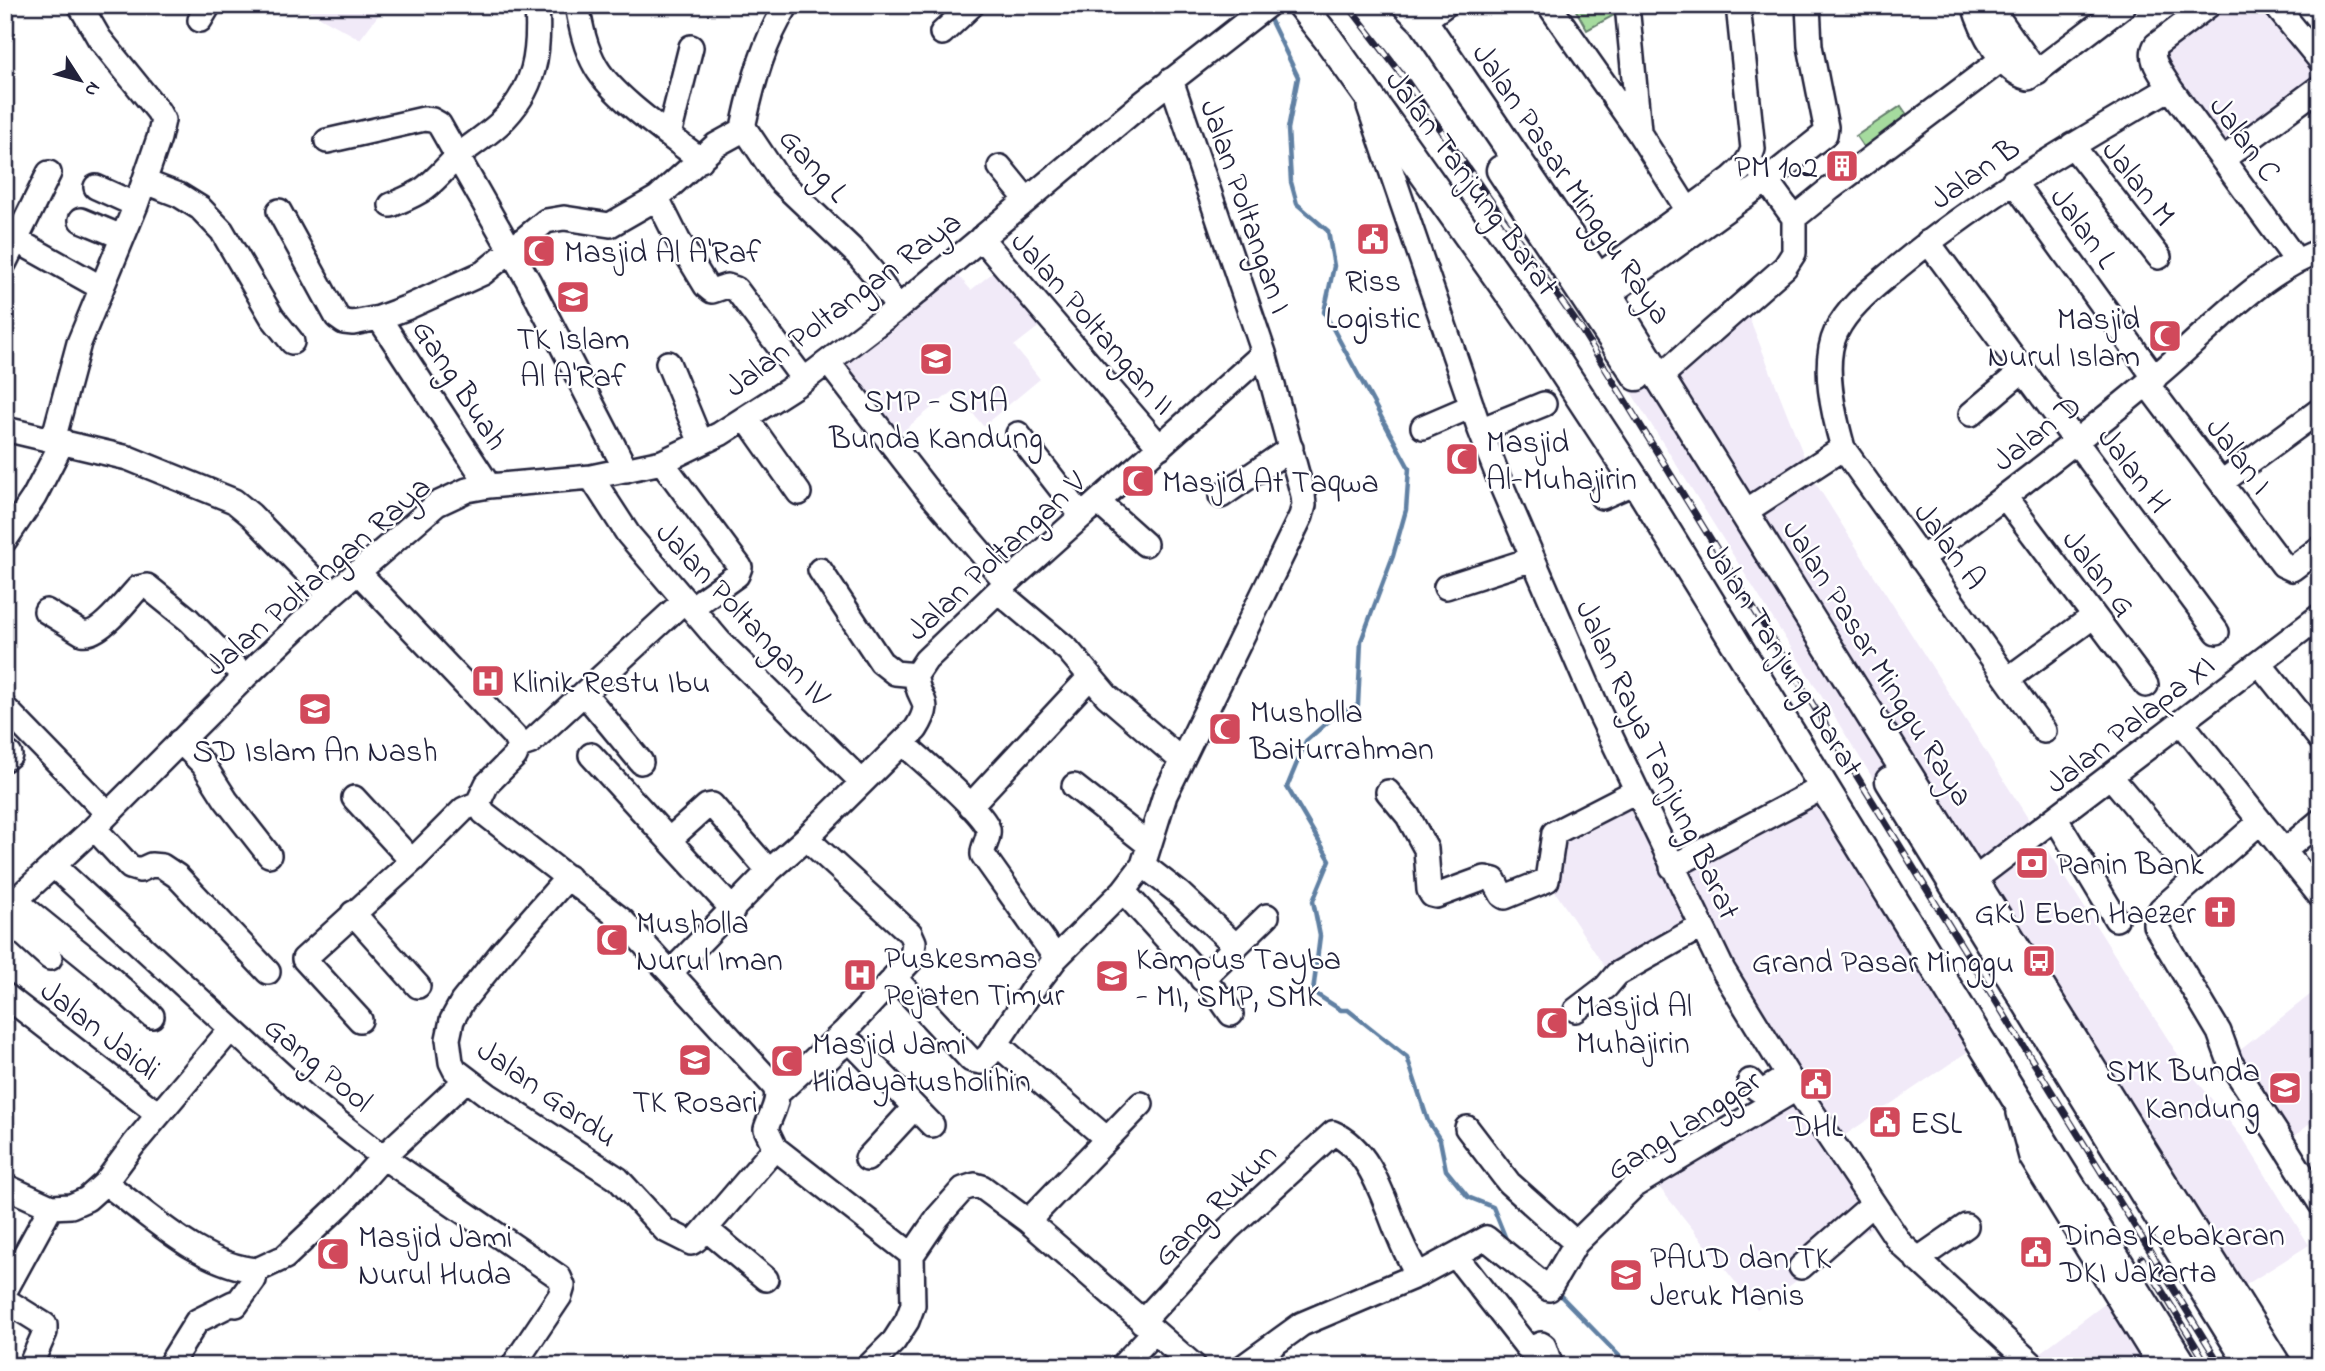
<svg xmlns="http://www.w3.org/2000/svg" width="2325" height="1371" viewBox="0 0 2325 1371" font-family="'Indie Flower',sans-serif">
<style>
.built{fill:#f1eaf8}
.green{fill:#a5db9e;stroke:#647e6c;stroke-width:2}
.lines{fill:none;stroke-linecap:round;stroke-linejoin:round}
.stream{stroke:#6080a3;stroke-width:4.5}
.minor-casing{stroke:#22223b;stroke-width:28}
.major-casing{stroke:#22223b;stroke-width:33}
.minor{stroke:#fff;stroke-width:23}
.major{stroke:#fff;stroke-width:28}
.rail-casing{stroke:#22223b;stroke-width:7}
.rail{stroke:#fff;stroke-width:4.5;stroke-dasharray:13;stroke-linecap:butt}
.labels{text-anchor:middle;stroke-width:5;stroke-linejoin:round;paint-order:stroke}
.street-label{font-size:32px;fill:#22223b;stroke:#fff}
.poi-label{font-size:32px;fill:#22223b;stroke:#fff;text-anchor:start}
</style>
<rect width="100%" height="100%" fill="#fff"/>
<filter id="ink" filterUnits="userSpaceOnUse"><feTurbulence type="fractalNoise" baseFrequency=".0143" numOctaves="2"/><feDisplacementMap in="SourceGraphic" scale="14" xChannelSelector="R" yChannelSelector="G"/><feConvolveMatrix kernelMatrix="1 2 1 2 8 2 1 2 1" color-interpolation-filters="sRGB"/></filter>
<g filter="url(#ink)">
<path class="built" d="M298,5H386L360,39Z
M2217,5H2270L2320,70V80L2225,151L2155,52Z
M1001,266L1046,321L1014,346L1040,379L983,426L954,390L888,443L831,372L955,272L971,290Z
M1749,317L1813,479L2183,1063L2244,1140L2309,1245L2206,1310L1629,389Z
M1831,780L1992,1035L1829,1146L1880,1221L1757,1309L1659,1187L1791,1106L1700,941L1614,981L1550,884L1553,848L1650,790L1683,852Z
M2320,987V1116L2291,1139L2229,1059Z
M2138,1279L2191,1366H2022Z"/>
<path class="green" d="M1573,5H1613L1618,13L1587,30Z
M1901,106L1914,125L1869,155L1856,136Z"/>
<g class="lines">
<path class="stream" d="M1268,15L1298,77L1288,129L1291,182L1297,204L1328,231L1334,266L1324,312L1409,468L1406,510L1393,556L1361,641L1358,705L1331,719L1306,741L1287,787L1330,860L1313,901L1320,936L1313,992L1341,1010H1348L1407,1057L1428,1121L1440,1140L1446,1170L1468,1197L1493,1207L1508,1244
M1556,1291L1629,1366
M1715,1366L1717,1363L1722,1366"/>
<defs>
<path id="minor" d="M577,5C581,27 585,48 596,67C614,98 672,137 701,160
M787,5C764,41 753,82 744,123L745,129L779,180L858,255L875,275L898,308
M1549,5L1639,133L1687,209
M1627,5L1639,130
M1974,5C1981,30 2002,71 2028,78L2124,5
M1989,5L2037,73
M2209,5L2156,45C2147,59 2163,75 2170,88L2296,260
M2275,5L2320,60
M200,20L209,5
M1423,21L1445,5
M942,33L972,5
M1369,106L1480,430L1503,489L1600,714L1723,970L1788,1076L1900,1243L2034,1366
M669,135L691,47
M327,141L424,119L432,120L439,124L529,282L626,470
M2072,145L2159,257
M2223,159L2320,87
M1000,167L1027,200
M1759,170L1794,218
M2013,181L2155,378
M145,182L179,195L200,208L222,231L272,317L292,342
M96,187L136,205
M657,198L678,240L706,286L712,291L727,286L736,289L804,380
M391,205C403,200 416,195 425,188C438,178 448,165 460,154C473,144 487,135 499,124C536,89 540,53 537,5
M279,211L337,317L344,322L353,323L379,318L406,308L483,273L546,221L564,218L610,225L657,198L716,145L745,129
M1794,218L1831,188L2001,60
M81,220L122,237
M981,238L1160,447
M16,240L100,287
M1928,242L2217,632
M5,262L49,173
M1597,277L1732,178C1742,169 1749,162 1753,149L1738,5
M1608,295L1766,181L1825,134L1826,127L1810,46L1808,5
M379,318L489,486
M828,362L928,491L1007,583
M668,363L701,443
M1660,377L1785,267L1794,253V218
M2147,384L2283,565L2292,569L2320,548
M1971,414L2023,370
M746,418L799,493
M1423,427L1472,406
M5,429L128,458L234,501L251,515L330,596
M1480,430L1544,404
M1018,434L1082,516
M53,440L79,343L136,205L159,138L163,120L158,111L99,38L80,5
M662,462L740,567L737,575L691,608
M591,477L628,534L720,642L862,782
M2222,482L2320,410
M1221,496L1291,448
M1602,497L1636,482
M2005,497L2146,685
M1098,502L1145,544
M1743,513L1843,448
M5,540L34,497L63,441
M1921,559C2001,500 2080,440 2156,376C2208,333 2256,275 2320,251
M820,570L881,662L895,673L916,675
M358,572L514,736L519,746L515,756L487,784L478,803
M1446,587L1533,559
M998,591L1068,650L1107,696L1181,760
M46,611L82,633C99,637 126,601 138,588L147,586L189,620L245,677
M2259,663L2320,739
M2008,679L2094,616
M584,693L641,762
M5,708L108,814
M2181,722L2320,896
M2044,731L1843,448C1834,416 1821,364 1836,332C1849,305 1876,286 1898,267C1982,197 2076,143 2170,88
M180,741L203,764L226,800L269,855
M903,743C921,760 981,809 988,829C990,839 982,846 983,855L1056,958
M519,746L531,742L684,601
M591,755L733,910
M5,759L10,755
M2111,777L2196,878
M1074,786L1149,845
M1388,792L1408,816L1426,849L1429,890L1432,895L1436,896L1485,878L1494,880L1502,895L1505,897L1547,880L1554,833L1636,791
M354,798L412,861
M478,803L484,813L622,920L774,1086C782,1099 770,1115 766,1129L775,1148L912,1255
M970,806L1090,677
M2056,819L2116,919
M2260,822L2161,909L2155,919V925L2219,1032L2230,1062L2275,1131L2320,1203
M94,828L130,867L140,870L151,865L162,866L177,876L268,972
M669,840L707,806L712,805L769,871
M2284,851L2320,821
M1143,865L1179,893L1236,946
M54,866L307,1098L383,1157L559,1277L563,1286L560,1296L513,1366
M1672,867L1816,791
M568,877L503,951L462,1002L452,1020L448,1039L451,1062L455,1070L488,1095L618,1179L665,1230L691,1243L696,1240L775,1148
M1975,879L2320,616
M1123,891L1217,994L1231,1014
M16,901L101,970L152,1016
M5,910L94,828L245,677L330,596L437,504L467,490L489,486L591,477L662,462L720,434L804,380L898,308L1144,102L1268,5
M353,913L418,986
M5,917L50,958
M671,972L769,871L806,838L916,729C936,697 916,703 916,675L926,660L998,591L1264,353
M894,977L971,1060L981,1062L989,1055L1032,990L1056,958L1123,891L1143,865L1165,795L1301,516L1304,505L1303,495L1264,353L1171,80
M1202,979L1267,916
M5,995L158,1114
M1576,1010L1606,987L1617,974L1702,926
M360,1020L304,959L412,861L464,809L478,803
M998,1045L1107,1139
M828,1059C837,1051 842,1042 855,1046L932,1125
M1750,1081L1757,1089L1762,1092L1788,1076
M778,1093L844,1032L912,959L914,942L910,933L806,838
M2019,1113L2031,1157L2160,1366
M1467,1128L1509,1183L1576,1243
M867,1159L914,1108
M105,1183C150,1215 201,1266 257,1270L285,1257L342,1203L383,1157L467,1079
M5,1186L51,1207L71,1206L87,1199L105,1183L134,1144L230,1030
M1028,1221L1141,1104
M706,1229L766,1279
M1455,1255L1527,1347L1530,1349L1541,1344L1544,1346L1551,1366
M1917,1260L1966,1226
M1801,1267L1873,1204
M5,1291L51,1207
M5,1300L45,1325V1332L30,1366
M1142,1322L1228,1229L1333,1133C1373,1150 1385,1206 1401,1241C1406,1253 1412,1264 1418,1275
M169,1366L197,1321L233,1303L236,1305L254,1280L248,1270
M869,1366L894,1341L907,1321L913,1305L912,1255L938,1217L963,1189L975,1185L982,1187L1028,1221L1194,1366
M1122,1366L1154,1332
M1244,1366L1302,1324L1418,1275L1486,1238L1549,1289L1576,1243L1635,1185L1796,1089"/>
<path id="major" d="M1301,5L1328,39L1540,336L1636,482L2015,1097L2183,1366
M1407,5L1423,21L1597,277L2277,1366
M1501,170L1637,376
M1890,781L2251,1366"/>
</defs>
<use href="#minor" class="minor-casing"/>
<use href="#major" class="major-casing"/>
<use href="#minor" class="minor"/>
<use href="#major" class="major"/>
<defs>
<path id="rail" d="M1348,5L1408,83L1581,329L2221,1366
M2142,1258L2208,1366"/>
</defs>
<use href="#rail" class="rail-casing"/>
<use href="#rail" class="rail"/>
</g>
</g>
<defs>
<symbol id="building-square" viewBox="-11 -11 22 22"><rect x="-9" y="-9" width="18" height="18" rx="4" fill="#d1495b" stroke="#fff"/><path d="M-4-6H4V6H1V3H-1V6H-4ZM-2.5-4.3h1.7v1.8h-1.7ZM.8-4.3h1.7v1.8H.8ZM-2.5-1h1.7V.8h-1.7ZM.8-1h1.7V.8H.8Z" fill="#fff"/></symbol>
<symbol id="civic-square" viewBox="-11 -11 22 22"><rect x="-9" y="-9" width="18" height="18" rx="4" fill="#d1495b" stroke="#fff"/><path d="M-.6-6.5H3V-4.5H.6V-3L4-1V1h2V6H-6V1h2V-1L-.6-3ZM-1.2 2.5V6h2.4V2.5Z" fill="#fff"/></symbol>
<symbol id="mosque-square" viewBox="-11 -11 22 22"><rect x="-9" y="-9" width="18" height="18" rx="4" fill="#d1495b" stroke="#fff"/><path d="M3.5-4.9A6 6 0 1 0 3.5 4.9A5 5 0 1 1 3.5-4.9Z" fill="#fff"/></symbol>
<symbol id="school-square" viewBox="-11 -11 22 22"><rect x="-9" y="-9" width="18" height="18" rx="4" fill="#d1495b" stroke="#fff"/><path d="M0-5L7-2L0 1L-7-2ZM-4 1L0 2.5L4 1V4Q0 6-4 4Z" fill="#fff"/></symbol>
<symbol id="hospital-square" viewBox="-11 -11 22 22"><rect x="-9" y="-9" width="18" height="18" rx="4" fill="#d1495b" stroke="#fff"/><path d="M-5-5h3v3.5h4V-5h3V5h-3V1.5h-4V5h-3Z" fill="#fff"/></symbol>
<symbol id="bank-square" viewBox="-11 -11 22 22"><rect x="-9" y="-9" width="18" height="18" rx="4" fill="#d1495b" stroke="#fff"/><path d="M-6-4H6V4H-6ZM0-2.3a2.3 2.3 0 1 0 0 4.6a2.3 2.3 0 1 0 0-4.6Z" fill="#fff"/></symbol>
<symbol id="church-square" viewBox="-11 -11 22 22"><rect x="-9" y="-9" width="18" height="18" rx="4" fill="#d1495b" stroke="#fff"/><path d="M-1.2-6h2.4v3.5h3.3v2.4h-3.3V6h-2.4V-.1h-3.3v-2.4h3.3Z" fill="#fff"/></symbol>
<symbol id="bus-square" viewBox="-11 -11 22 22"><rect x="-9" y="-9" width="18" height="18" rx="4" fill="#d1495b" stroke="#fff"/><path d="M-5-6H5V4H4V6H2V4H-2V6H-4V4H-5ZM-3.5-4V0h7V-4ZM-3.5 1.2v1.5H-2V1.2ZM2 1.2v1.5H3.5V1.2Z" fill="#fff"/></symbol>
</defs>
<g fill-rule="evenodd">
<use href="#building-square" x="1823" y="147" width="38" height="38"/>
<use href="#civic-square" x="1354" y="220" width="38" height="38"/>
<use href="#mosque-square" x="520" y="232" width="38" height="38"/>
<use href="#school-square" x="554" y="278" width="38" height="38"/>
<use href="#mosque-square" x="2146" y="317" width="38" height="38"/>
<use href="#school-square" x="917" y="340" width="38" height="38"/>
<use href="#mosque-square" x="1443" y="440" width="38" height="38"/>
<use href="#mosque-square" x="1119" y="462" width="38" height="38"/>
<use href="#hospital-square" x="469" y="662" width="38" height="38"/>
<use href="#school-square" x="296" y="690" width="38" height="38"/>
<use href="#mosque-square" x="1206" y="710" width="38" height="38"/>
<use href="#bank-square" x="2013" y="844" width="38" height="38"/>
<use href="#church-square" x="2201" y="893" width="38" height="38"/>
<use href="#mosque-square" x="593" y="921" width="38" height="38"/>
<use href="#bus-square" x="2020" y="942" width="38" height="38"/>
<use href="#hospital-square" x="841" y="956" width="38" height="38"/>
<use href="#school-square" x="1093" y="957" width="38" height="38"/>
<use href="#mosque-square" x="1533" y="1004" width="38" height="38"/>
<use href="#school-square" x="676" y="1041" width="38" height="38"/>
<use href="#mosque-square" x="768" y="1042" width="38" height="38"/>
<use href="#civic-square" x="1797" y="1065" width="38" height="38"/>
<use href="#school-square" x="2266" y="1069" width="38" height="38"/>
<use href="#civic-square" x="1866" y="1103" width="38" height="38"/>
<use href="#civic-square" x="2017" y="1233" width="38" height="38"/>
<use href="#mosque-square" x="314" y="1235" width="38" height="38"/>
<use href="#school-square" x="1607" y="1256" width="38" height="38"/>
</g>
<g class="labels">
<g class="street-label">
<text transform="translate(2246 138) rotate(54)" y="11">Jalan C</text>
<text transform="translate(815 164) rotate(48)" y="11">Gang L</text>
<text transform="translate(1974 172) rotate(-35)" y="11">Jalan B</text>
<text transform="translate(1473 182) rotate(54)" y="11">Jalan Tanjung Barat</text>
<text transform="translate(2140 182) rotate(52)" y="11">Jalan M</text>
<text transform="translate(1573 183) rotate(56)" y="11">Jalan Pasar Minggu Raya</text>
<text transform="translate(1247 206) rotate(71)" y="11">Jalan Poltangan I</text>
<text transform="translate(2085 227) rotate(54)" y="11">Jalan L</text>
<text transform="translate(842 303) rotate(-37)" y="11">Jalan Poltangan Raya</text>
<text transform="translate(1094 322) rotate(49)" y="11">Jalan Poltangan II</text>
<text transform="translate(461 384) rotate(57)" y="11">Gang Buah</text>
<text transform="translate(2036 432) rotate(-38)" y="11">Jalan D</text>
<text transform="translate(2240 455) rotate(53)" y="11">Jalan I</text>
<text transform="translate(2135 469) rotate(53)" y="11">Jalan H</text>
<text transform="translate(1951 545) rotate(54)" y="11">Jalan A</text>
<text transform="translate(995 555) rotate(-43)" y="11">Jalan Poltangan V</text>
<text transform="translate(2100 572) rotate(53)" y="11">Jalan G</text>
<text transform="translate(317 575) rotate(-41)" y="11">Jalan Poltangan Raya</text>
<text transform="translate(744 613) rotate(47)" y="11">Jalan Poltangan IV</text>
<text transform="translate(1785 658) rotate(58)" y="11">Jalan Tanjung Barat</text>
<text transform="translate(1879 662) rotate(58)" y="11">Jalan Pasar Minggu Raya</text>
<text transform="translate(2129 723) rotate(-38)" y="11">Jalan Palapa XI</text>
<text transform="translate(1659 759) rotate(65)" y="11">Jalan Raya Tanjung Barat</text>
<text transform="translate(101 1029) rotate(38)" y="11">Jalan Jaidi</text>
<text transform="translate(319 1063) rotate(40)" y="11">Gang Pool</text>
<text transform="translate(548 1092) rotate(35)" y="11">Jalan Gardu</text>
<text transform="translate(1683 1124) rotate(-33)" y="11">Gang Langgar</text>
<text transform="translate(1214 1204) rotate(-45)" y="11">Gang Rukun</text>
</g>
<g class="poi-label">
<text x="1818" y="177" text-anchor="end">PM 102</text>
<text x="564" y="262">Masjid Al A'Raf</text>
<text x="1373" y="291" text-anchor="middle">Riss<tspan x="1373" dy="37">Logistic</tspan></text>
<text x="2140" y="329" text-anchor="end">Masjid<tspan x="2140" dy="37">Nurul Islam</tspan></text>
<text x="573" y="349" text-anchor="middle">TK Islam<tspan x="573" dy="37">Al A'Raf</tspan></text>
<text x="936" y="411" text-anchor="middle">SMP - SMA<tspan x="936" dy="37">Bunda Kandung</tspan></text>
<text x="1486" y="452">Masjid<tspan x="1486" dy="37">Al-Muhajirin</tspan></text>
<text x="1162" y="492">Masjid At Taqwa</text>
<text x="512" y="692">Klinik Restu Ibu</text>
<text x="1250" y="722">Musholla<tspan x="1250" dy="37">Baiturrahman</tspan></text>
<text x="315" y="761" text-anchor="middle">SD Islam An Nash</text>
<text x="2056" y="874">Panin Bank</text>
<text x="2196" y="923" text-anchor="end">GKJ Eben Haezer</text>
<text x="636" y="933">Musholla<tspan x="636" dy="37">Nurul Iman</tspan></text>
<text x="884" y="968">Puskesmas<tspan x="884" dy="37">Pejaten Timur</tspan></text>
<text x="1136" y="969">Kampus Tayba<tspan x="1136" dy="37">- MI, SMP, SMK</tspan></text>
<text x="2014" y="972" text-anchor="end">Grand Pasar Minggu</text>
<text x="1576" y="1016">Masjid Al<tspan x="1576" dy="37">Muhajirin</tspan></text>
<text x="812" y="1054">Masjid Jami<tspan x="812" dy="37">Hidayatusholihin</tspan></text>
<text x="2260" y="1081" text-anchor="end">SMK Bunda<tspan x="2260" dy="37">Kandung</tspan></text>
<text x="695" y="1112" text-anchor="middle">TK Rosari</text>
<text x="1910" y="1133">ESL</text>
<text x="1816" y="1136" text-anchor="middle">DHL</text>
<text x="2060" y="1245">Dinas Kebakaran<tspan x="2060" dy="37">DKI Jakarta</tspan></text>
<text x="358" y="1247">Masjid Jami<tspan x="358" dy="37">Nurul Huda</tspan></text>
<text x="1650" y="1268">PAUD dan TK<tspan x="1650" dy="37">Jeruk Manis</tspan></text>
</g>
</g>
<rect width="2325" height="1371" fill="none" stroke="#fff" stroke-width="28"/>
<rect x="14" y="14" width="2297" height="1343" fill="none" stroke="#22223b" stroke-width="2.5" filter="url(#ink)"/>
<g transform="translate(80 80) rotate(126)" stroke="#ffffff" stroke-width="5" paint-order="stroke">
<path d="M0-5L12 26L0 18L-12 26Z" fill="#22223b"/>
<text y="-10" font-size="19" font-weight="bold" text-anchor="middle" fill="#22223b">N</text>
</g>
</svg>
